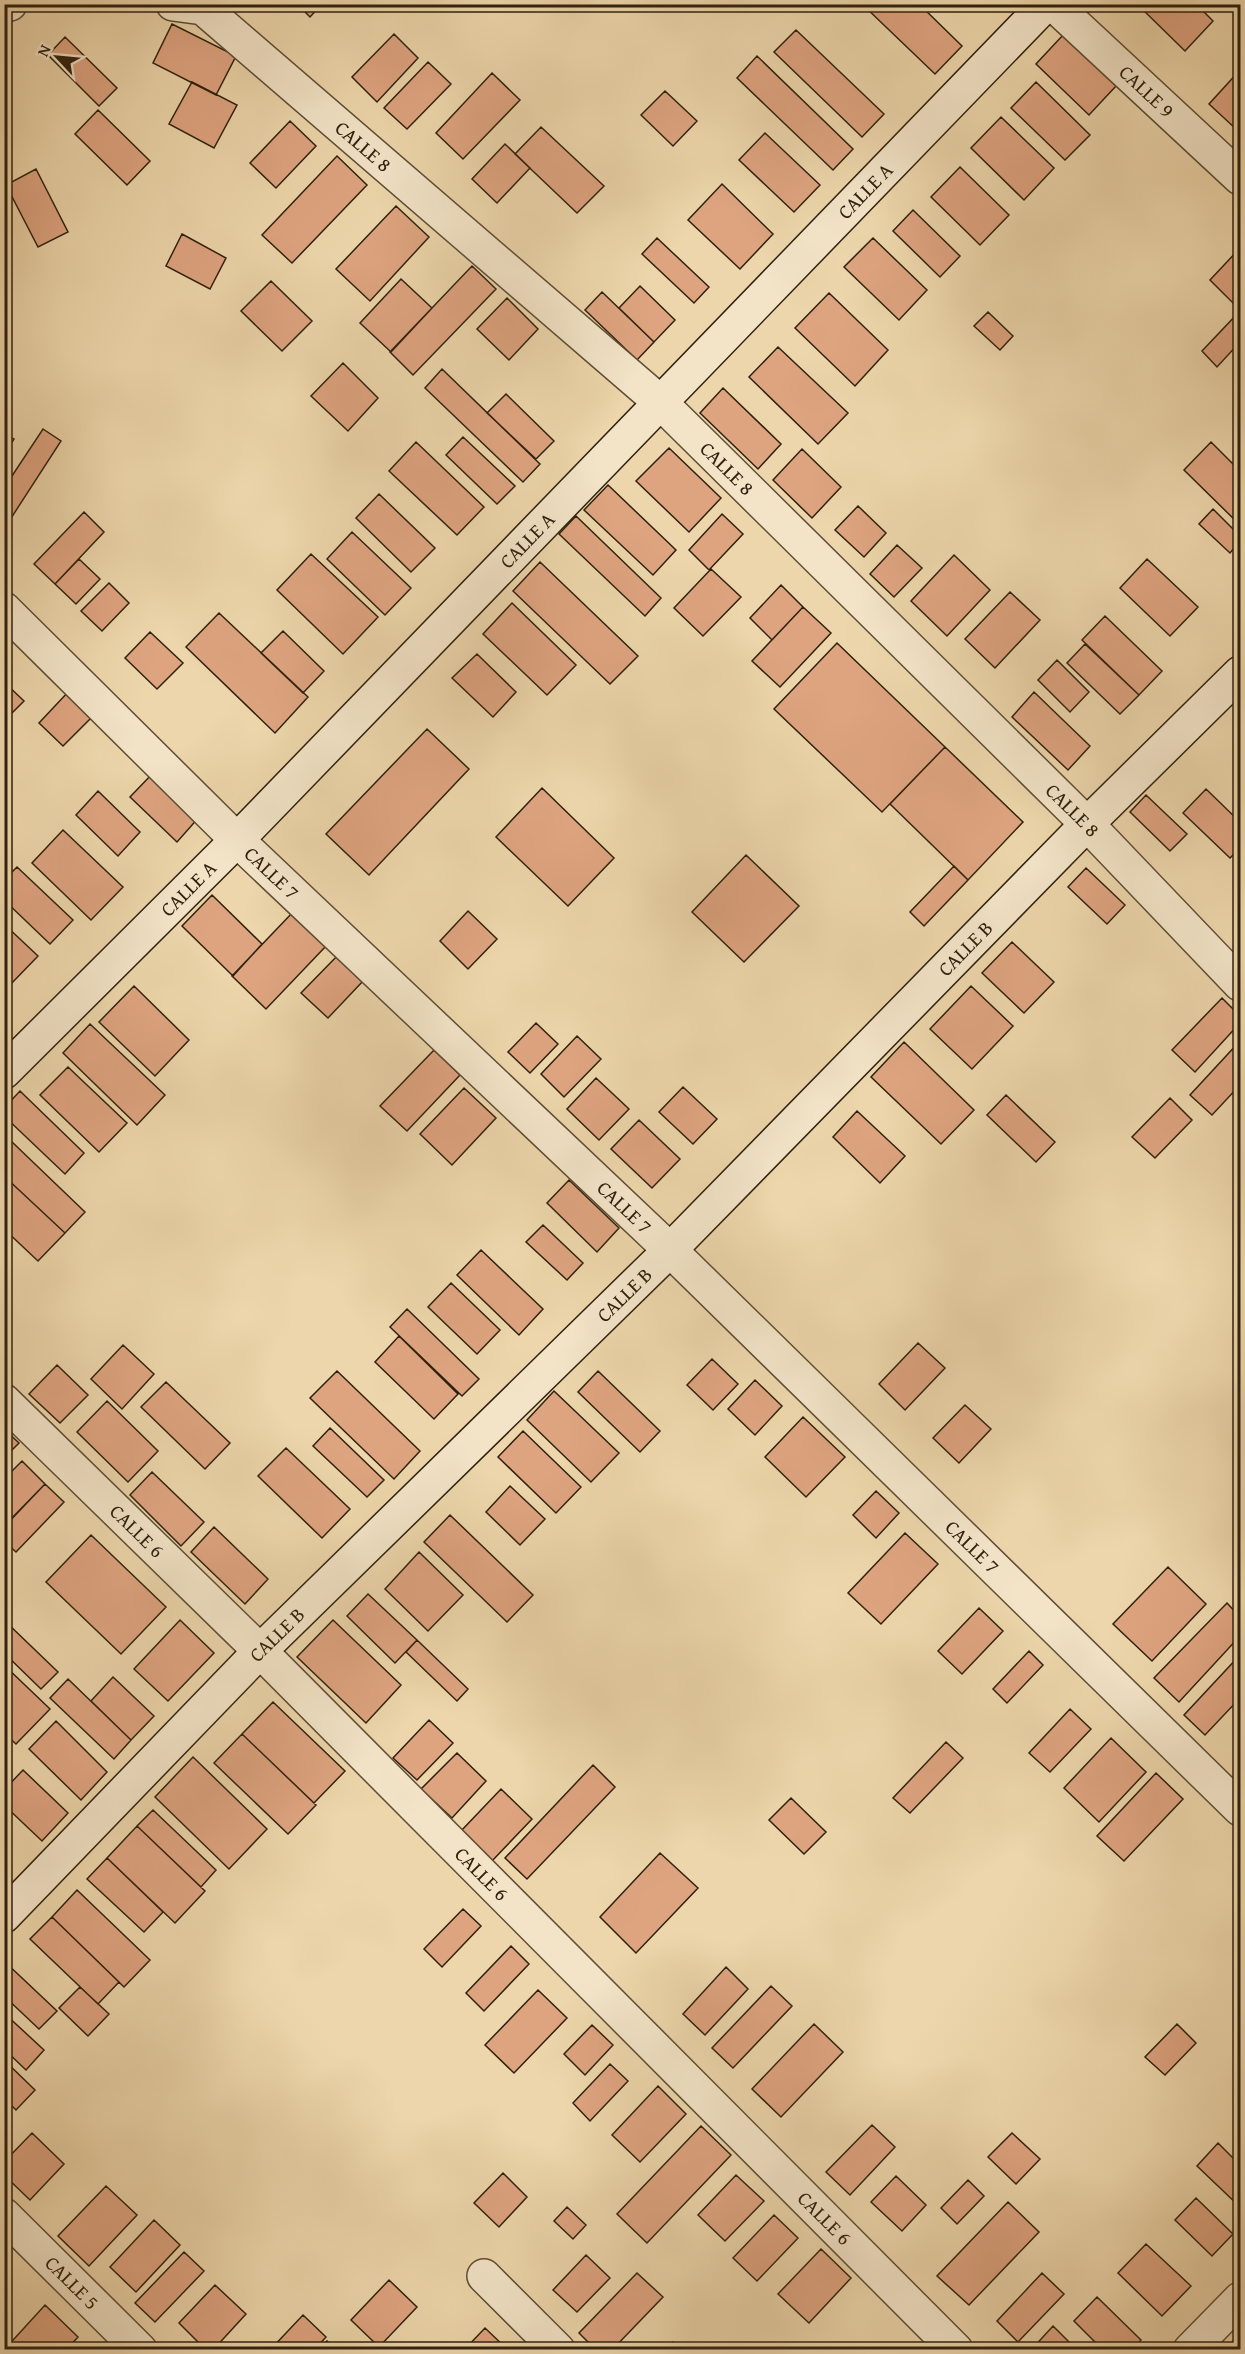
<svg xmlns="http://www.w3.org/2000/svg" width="1245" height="2354" viewBox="0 0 1245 2354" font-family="'Gentium Book Plus',serif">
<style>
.building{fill:#dea480;stroke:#2f210e;stroke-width:1.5}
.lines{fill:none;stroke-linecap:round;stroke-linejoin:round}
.street-casing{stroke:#5e4e35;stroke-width:36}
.secondary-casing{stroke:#2f210e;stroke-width:36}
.street{stroke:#f3e4c8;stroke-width:33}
.secondary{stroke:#f3e4c8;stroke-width:33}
.labels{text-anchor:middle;stroke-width:4.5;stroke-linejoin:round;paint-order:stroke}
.street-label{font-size:20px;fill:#2f210e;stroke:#f3e4c8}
</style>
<rect width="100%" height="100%" fill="#edd6ab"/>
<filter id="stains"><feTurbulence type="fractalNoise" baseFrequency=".00333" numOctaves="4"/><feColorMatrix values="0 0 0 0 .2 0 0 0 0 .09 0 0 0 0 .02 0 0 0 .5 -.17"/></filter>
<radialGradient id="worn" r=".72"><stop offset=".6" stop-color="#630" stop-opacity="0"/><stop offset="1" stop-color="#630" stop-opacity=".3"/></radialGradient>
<path class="building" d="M297,4H322L310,17Z
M862,4H919L962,46L935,74Z
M1137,4H1196L1213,21L1185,51Z
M172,24L236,56L216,95L153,63Z
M796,30L884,114L862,137L774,52Z
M394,34L418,58L377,102L352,77Z
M1063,35L1116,86L1089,115L1036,64Z
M65,37L117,88L99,106L48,55Z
M757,56L853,149L833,170L737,78Z
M428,62L451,84L407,129L384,108Z
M1240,70V126L1237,130L1209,104Z
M492,73L520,100L463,159L436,133Z
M192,82L237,105L214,148L169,124Z
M1036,82L1090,135L1065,160L1011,108Z
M665,91L697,121L673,146L641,115Z
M98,110L150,161L127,185L75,134Z
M1001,117L1054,168L1024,200L971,148Z
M290,121L316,146L276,188L250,163Z
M541,127L604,186L577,213L515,154Z
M765,133L820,185L794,212L739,160Z
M505,144L530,168L497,203L472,179Z
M337,156L367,185L292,263L262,235Z
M960,167L1009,215L980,245L931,197Z
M36,169L68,232L38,247L6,185Z
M722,184L773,234L740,269L688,220Z
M396,206L429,237L370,301L336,269Z
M913,210L960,256L940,277L893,231Z
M182,234L226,258L210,289L166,266Z
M657,238L709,287L694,303L642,254Z
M873,238L927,290L899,320L844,267Z
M1240,248V297L1234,304L1210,280Z
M472,266L496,289L413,375L390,352Z
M401,279L432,308L391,352L360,323Z
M271,281L312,321L282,351L241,311Z
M640,286L675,320L654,342L619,308Z
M602,292L654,342L637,360L585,310Z
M829,293L888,350L855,386L795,328Z
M507,298L538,329L509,360L477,329Z
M1240,311V342L1217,367L1202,351Z
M988,312L1013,336L1000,350L974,326Z
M778,347L848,413L818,444L749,377Z
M343,363L378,398L348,431L311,396Z
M442,369L540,464L523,482L425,388Z
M723,388L781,444L758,469L700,413Z
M506,394L554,441L536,459L487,413Z
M43,429L61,441L4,529V488Z
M4,434L14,439L4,455Z
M463,437L515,486L497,504L446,455Z
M416,442L484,507L457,535L389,471Z
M1211,442L1240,471V525L1184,470Z
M669,448L721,498L689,532L636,481Z
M802,449L841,487L812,518L773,480Z
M608,485L676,550L653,575L584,510Z
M379,494L435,548L411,572L356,518Z
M858,506L886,533L864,557L835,530Z
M1213,509L1240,536V541L1230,553L1199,524Z
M84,512L104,532L55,584L34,564Z
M722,514L743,534L709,570L689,550Z
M576,516L661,598L645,616L559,534Z
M352,532L411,588L385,615L327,559Z
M897,545L922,568L894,597L870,574Z
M311,554L378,617L343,654L277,590Z
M954,555L990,590L947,636L911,601Z
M79,559L100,579L76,604L55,584Z
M1147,559L1198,607L1170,636L1120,588Z
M540,562L638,656L610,684L513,591Z
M711,569L741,597L703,636L674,608Z
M109,583L129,603L102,631L81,611Z
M781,585L803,607L772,640L750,618Z
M1010,592L1040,620L995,668L965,639Z
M512,603L576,665L547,695L483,634Z
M803,607L831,633L780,687L752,661Z
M219,613L308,697L275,733L186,647Z
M1105,616L1162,671L1139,695L1082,640Z
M283,631L324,671L303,693L261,653Z
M150,632L183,663L157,689L125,658Z
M837,643L945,747L882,812L774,709Z
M1085,644L1139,695L1120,714L1067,663Z
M477,654L516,692L493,717L452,678Z
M1057,660L1089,692L1070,712L1038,680Z
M4,682L24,701L4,721Z
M69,691L94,715L63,746L39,723Z
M1034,692L1090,746L1068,770L1012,717Z
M427,729L469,769L369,875L326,834Z
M945,747L1023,822L968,880L890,804Z
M154,772L200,816L177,842L130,797Z
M542,788L614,858L568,906L496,837Z
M1206,789L1240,822V848L1230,858L1183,813Z
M98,791L140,832L118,856L76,815Z
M1146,795L1187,834L1170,851L1130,812Z
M63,830L123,887L91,920L32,863Z
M746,855L799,906L744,962L692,912Z
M954,866L968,880L924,926L910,912Z
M17,867L73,920L50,944L4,900V880Z
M1086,868L1125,905L1107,924L1068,887Z
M212,895L262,944L233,976L182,926Z
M468,911L497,939L468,969L440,941Z
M293,912L327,945L266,1009L232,976Z
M4,924L38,956L9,986L4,982Z
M1012,942L1054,982L1024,1013L982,973Z
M339,954L364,980L328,1018L301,993Z
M134,986L189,1040L155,1076L99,1022Z
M971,986L1013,1026L972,1069L930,1029Z
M1222,998L1240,1016V1023L1195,1072L1172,1050Z
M536,1023L558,1044L530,1073L508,1052Z
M90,1024L165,1095L137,1125L63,1053Z
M577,1036L601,1059L564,1097L541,1074Z
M1240,1041V1085L1212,1115L1190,1095Z
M904,1042L974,1110L941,1144L871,1077Z
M434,1050L460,1075L407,1131L380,1106Z
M68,1067L127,1123L99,1152L40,1095Z
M596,1078L629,1109L599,1140L567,1109Z
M683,1087L717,1119L693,1144L659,1112Z
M464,1088L496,1118L452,1165L420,1134Z
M20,1091L84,1153L65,1174L4,1116V1108Z
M1006,1095L1055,1142L1036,1162L987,1115Z
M1170,1098L1192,1120L1155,1158L1132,1137Z
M857,1111L905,1156L880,1183L833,1137Z
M639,1120L680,1159L652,1188L611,1149Z
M11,1141L85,1212L65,1233L4,1176V1147Z
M4,1176L65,1233L38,1261L4,1229Z
M569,1180L619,1228L597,1252L547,1203Z
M543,1225L583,1263L567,1280L526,1242Z
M481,1250L543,1309L519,1335L457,1275Z
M451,1283L500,1330L477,1354L428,1307Z
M407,1309L479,1379L462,1396L390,1327Z
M399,1336L458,1394L434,1419L375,1362Z
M918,1343L945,1368L905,1410L879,1384Z
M123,1345L154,1374L122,1409L91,1379Z
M712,1359L738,1384L713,1410L687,1385Z
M57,1365L88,1395L60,1423L29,1394Z
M337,1371L420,1451L394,1479L310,1398Z
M598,1371L660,1431L640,1452L578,1392Z
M755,1380L782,1406L755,1435L728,1409Z
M166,1382L230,1443L205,1469L141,1407Z
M554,1391L619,1453L591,1482L527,1420Z
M107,1401L158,1451L128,1482L77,1432Z
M965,1405L991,1429L959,1463L933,1438Z
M803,1417L845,1457L806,1497L765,1457Z
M330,1428L384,1480L367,1497L313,1446Z
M4,1429L19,1443L4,1458Z
M523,1431L581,1487L556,1513L498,1457Z
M286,1448L350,1509L322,1538L258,1476Z
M22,1461L45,1484L7,1523L4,1521V1479Z
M152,1472L204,1522L181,1546L130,1495Z
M45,1484L64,1502L16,1552L4,1541V1527Z
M510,1486L545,1519L520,1545L486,1512Z
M876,1491L899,1513L876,1538L853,1515Z
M450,1515L533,1595L507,1622L424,1542Z
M214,1527L268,1579L245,1604L191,1552Z
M905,1533L938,1564L881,1624L848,1593Z
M91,1535L166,1607L121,1654L46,1582Z
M419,1552L463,1595L428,1631L385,1589Z
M1168,1567L1206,1604L1152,1661L1113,1624Z
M368,1594L417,1640L395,1663L347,1616Z
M1227,1603L1240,1617V1636L1179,1702L1154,1678Z
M979,1608L1003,1631L962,1674L938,1651Z
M180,1620L214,1653L168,1701L134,1669Z
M333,1620L401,1685L366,1723L297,1657Z
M6,1622L58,1672L41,1689L4,1653Z
M417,1640L468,1689L457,1701L406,1652Z
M1029,1651L1043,1665L1007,1703L993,1689Z
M1240,1655V1698L1205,1735L1184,1715Z
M4,1665L50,1709L16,1744L4,1733Z
M113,1677L154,1716L131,1740L91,1701Z
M68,1679L131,1740L114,1759L50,1698Z
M273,1702L345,1771L314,1803L242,1734Z
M1070,1709L1091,1729L1050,1772L1029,1753Z
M429,1720L453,1743L417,1780L393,1758Z
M56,1721L107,1772L81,1800L29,1749Z
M242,1734L316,1805L288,1834L214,1763Z
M1111,1738L1146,1772L1099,1822L1064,1788Z
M946,1742L963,1758L910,1813L893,1798Z
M457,1753L486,1781L452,1818L421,1789Z
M193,1757L267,1829L229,1869L155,1797Z
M593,1765L615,1787L527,1879L505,1858Z
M23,1770L68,1813L42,1841L4,1805V1790Z
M1156,1773L1183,1799L1124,1861L1097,1836Z
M501,1789L532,1819L492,1861L461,1831Z
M791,1798L826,1832L804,1854L769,1820Z
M153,1810L216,1870L201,1887L137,1826Z
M137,1826L205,1891L175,1923L107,1858Z
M660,1853L698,1888L636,1953L600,1917Z
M107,1858L163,1912L144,1932L87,1879Z
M77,1890L150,1960L124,1987L52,1917Z
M463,1909L481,1926L442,1967L424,1949Z
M52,1917L119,1982L98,2004L30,1939Z
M511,1946L529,1964L484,2011L466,1993Z
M4,1961L57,2011L39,2029L4,1996Z
M726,1967L748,1989L705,2035L683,2014Z
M771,1986L792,2006L733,2068L712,2048Z
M80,1987L109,2014L88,2036L59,2008Z
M538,1990L567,2018L514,2073L485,2045Z
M4,2013L44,2050L26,2070L4,2049Z
M814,2024L843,2052L781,2117L752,2089Z
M1177,2024L1196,2043L1165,2075L1145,2057Z
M592,2025L613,2045L585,2075L564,2054Z
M4,2060L35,2090L16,2110L4,2098Z
M610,2064L628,2081L590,2121L573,2103Z
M658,2086L686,2114L640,2162L612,2135Z
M872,2125L895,2147L850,2195L826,2172Z
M701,2126L731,2155L647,2243L617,2214Z
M32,2133L64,2164L30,2200L4,2175V2162Z
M1012,2133L1040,2159L1016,2184L988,2157Z
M1218,2143L1240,2165V2207L1197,2166Z
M503,2173L527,2197L499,2227L474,2203Z
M736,2175L764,2201L725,2241L698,2215Z
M896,2176L926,2205L902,2231L871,2202Z
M968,2180L984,2196L957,2224L941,2208Z
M106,2186L137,2215L89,2266L58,2236Z
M1196,2198L1233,2234L1212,2256L1175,2220Z
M1008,2202L1039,2232L969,2305L937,2276Z
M567,2207L586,2225L573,2239L554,2221Z
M774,2215L798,2238L757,2281L733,2258Z
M154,2220L180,2245L136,2292L110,2267Z
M1146,2244L1191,2286L1162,2316L1118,2273Z
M821,2249L851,2278L809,2323L778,2294Z
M184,2252L204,2271L155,2322L135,2303Z
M586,2255L610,2278L577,2312L553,2290Z
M637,2273L663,2297L612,2350H596L579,2333Z
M1042,2273L1064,2294L1018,2342L997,2321Z
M389,2280L417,2307L379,2347L351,2320Z
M215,2285L246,2314L213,2350H206L179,2323Z
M1097,2297L1141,2340L1131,2350H1103L1074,2321Z
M45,2305L78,2337L66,2350H4Z
M303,2315L326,2337L314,2350H270Z
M1053,2326L1077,2350H1031Z
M485,2328L508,2350H464Z
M1240,2333V2350H1226V2349Z
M327,2341L335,2350H319Z
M673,2342L681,2350H666Z"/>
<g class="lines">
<defs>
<g id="street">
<path id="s1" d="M173,4L203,8L660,402L1087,824L1240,984"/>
<path id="s2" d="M1053,4L1240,178"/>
<path d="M4,5L10,4"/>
<path id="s3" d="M4,609L237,840L670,1250L1240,1809"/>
<path id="s4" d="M4,1401L260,1651L956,2350"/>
<path id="s5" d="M4,2215L140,2350"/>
<path d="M484,2276L558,2350"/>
<path d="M1190,2350L1240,2299"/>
</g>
<g id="secondary">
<path id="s6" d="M4,1072L237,840L1046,4"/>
<path id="s7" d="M4,1916L260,1651L670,1250L1087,824L1240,673"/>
</g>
</defs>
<use href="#street" class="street-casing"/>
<use href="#secondary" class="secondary-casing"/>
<use href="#street" class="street"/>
<use href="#secondary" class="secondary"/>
</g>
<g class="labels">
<g class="street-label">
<text dy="7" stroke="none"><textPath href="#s2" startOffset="128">CALLE 9</textPath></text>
<text dy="7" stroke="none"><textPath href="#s1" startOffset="242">CALLE 8</textPath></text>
<text dy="7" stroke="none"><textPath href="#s6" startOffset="1232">CALLE A</textPath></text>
<text dy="7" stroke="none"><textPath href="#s1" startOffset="728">CALLE 8</textPath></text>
<text dy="7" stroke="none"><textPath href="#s6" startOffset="746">CALLE A</textPath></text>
<text dy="7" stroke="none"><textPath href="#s1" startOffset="1214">CALLE 8</textPath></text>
<text dy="7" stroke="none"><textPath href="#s3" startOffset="376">CALLE 7</textPath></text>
<text dy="7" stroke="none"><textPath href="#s6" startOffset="260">CALLE A</textPath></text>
<text dy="7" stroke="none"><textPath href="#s7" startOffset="1364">CALLE B</textPath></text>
<text dy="7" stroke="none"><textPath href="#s3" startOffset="862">CALLE 7</textPath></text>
<text dy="7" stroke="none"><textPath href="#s7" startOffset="878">CALLE B</textPath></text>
<text dy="7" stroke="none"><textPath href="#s4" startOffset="186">CALLE 6</textPath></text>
<text dy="7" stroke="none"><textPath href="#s3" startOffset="1348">CALLE 7</textPath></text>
<text dy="7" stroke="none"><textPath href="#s7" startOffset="392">CALLE B</textPath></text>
<text dy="7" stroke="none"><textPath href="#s4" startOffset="672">CALLE 6</textPath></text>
<text dy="7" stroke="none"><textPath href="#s4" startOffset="1158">CALLE 6</textPath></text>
<text dy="7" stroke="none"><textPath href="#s5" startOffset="96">CALLE 5</textPath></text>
</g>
</g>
<rect width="1245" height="2354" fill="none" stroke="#edd6ab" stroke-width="24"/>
<rect x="6" y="6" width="1233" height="2342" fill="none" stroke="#2f210e" stroke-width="3"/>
<rect x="12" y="12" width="1221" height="2330" fill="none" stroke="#2f210e" stroke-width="1.5"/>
<g transform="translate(57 57) rotate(296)" stroke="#f3e4c8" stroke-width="4.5" paint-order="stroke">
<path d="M0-4.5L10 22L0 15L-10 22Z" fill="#2f210e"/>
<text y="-9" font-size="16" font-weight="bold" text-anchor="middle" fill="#2f210e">N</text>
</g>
<rect width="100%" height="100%" filter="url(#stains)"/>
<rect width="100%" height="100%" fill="url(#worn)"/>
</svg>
